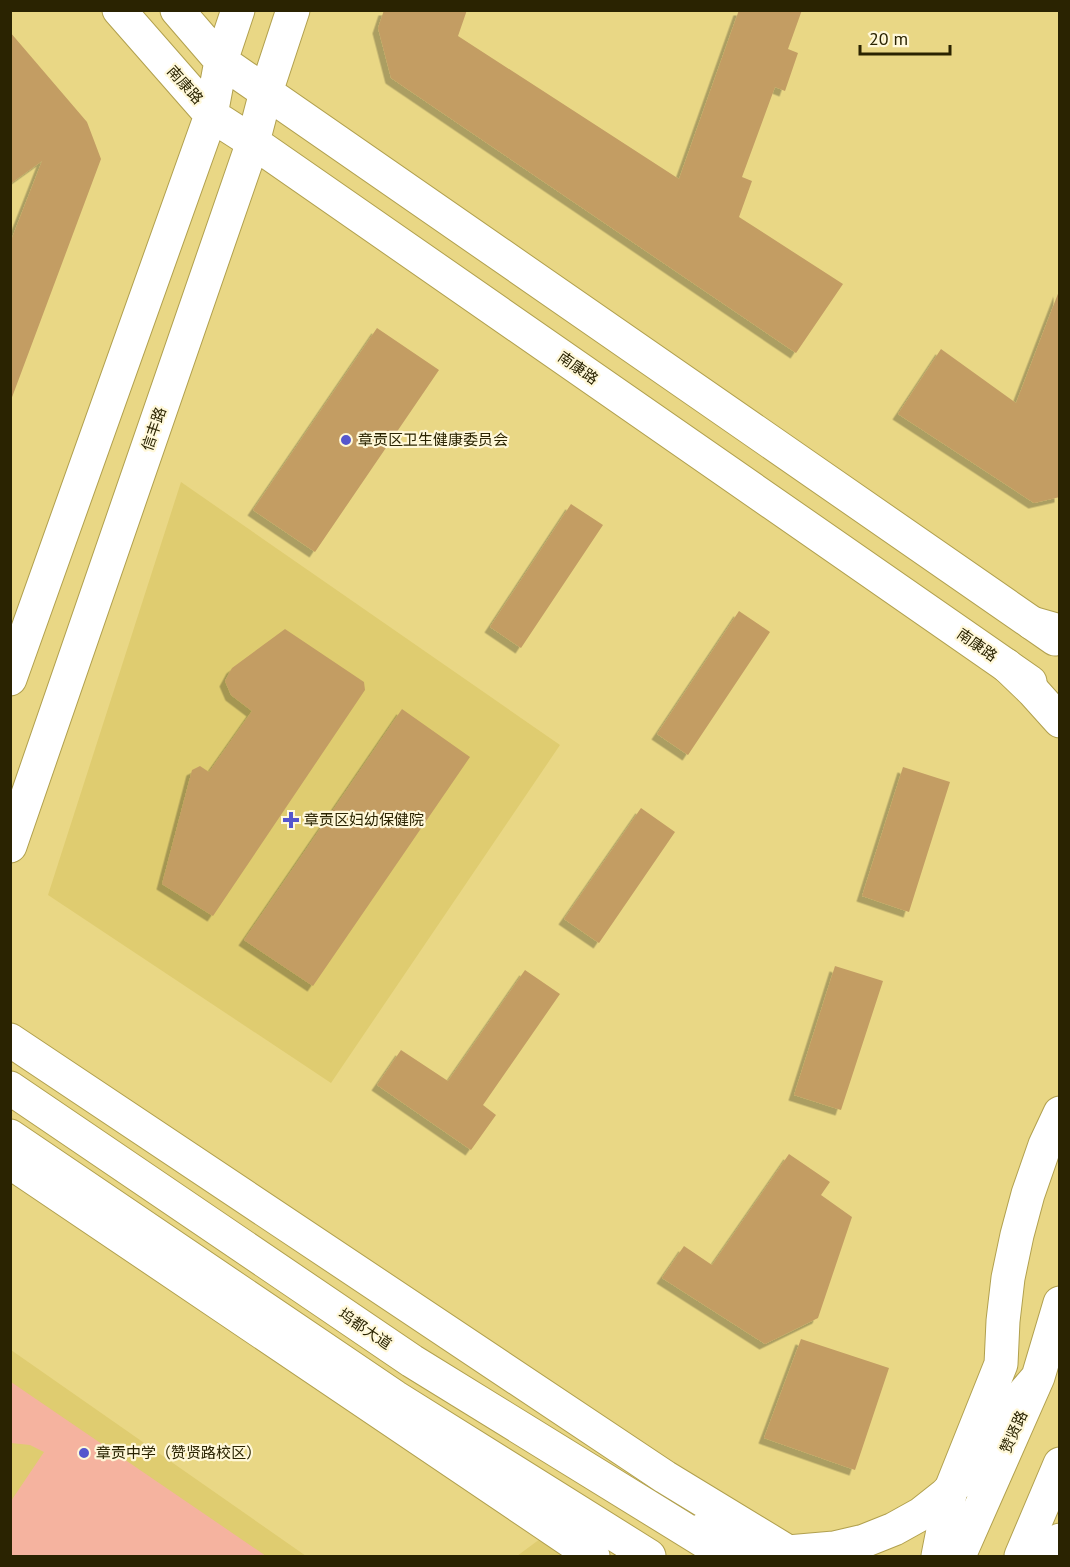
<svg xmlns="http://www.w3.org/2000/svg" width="1070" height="1567" viewBox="0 0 1070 1567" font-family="'PT Sans','Noto Sans SC',sans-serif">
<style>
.built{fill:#dfcc70}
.green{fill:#f5b39f}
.building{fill:#c39d64;filter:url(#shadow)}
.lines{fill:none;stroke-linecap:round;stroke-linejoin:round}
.secondary-casing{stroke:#b1a04e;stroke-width:35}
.primary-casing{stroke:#b1a04e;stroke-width:35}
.secondary{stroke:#fff;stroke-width:33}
.primary{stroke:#fff;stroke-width:33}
.poi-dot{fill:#5556cd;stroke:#fff8d9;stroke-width:2}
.labels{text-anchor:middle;stroke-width:4.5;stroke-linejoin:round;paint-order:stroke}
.street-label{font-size:15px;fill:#2a2301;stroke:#fff8d9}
.poi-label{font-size:15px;fill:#2a2301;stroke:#fff8d9;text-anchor:start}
</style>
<defs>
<filter id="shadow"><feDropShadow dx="-5.5" dy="5.5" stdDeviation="0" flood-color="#0004"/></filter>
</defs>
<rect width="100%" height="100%" fill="#e9d785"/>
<path class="built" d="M181,482L560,745L331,1083L48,895Z
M11,1350L306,1556H11Z
M544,1536L566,1556H517Z"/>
<path class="green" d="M11,1382L266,1556H11V1501L44,1452L30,1445L11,1443Z"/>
<path class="building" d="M384,10H467L458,36L679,179L739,10H802L788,49L798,53L785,91L775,87L742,177L752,181L739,217L843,284L796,353L391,78L378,28Z
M10,32L87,122L101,159L11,400L10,243L42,161L10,184Z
M1059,291L1060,497L1034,503L898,414L941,349L1016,403Z
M377,328L439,370L315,552L253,510Z
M571,504L603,525L521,648L490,627Z
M739,611L770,632L688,755L657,734Z
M285,629L364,682L365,690L213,916L162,884L192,770L200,766L209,772L252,711L231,695L225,681L232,668Z
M402,709L470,757L313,986L244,940Z
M903,767L950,782L909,912L862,896Z
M641,808L675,832L599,943L564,919Z
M835,966L883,981L841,1110L794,1095Z
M525,970L560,994L483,1105L496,1115L471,1150L377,1085L401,1050L448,1081Z
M789,1154L830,1182L821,1195L852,1217L818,1318L765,1344L662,1278L684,1246L712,1265Z
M801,1339L889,1368L855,1470L764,1438Z"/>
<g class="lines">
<defs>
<path id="secondary" d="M119,10L211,115L253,142L1030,682
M177,10L221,61L1055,639
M10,679L211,115L221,61L238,10
M10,846L253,142L266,92L293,10
M10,1040L665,1477L785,1550
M10,1162L593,1556
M938,1556L951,1489L1001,1364L1003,1321L1008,1278L1017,1235L1028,1194L1045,1145L1060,1113
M1050,1556L1060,1540"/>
<path id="primary" d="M1032,623L1060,631
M1006,665L1033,691L1060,721
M10,1088L412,1361L728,1556
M10,1136L395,1397L649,1556
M704,1529L739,1542L788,1552L834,1548L864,1541L894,1529L921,1514L945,1495L966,1474L984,1449L999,1422L1038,1377
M959,1556L1038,1377L1060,1303
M1021,1556L1060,1464"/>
</defs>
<use href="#secondary" class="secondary-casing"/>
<use href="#primary" class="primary-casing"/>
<use href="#secondary" class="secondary"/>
<use href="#primary" class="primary"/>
</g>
<g class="poi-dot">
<circle cx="346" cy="440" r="6"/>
<path d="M288 811h6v6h6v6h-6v6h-6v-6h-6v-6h6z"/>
<circle cx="84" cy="1453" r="6"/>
</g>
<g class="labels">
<g class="street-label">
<text transform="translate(185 85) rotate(48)" y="5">南康路</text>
<text transform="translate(578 368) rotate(35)" y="5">南康路</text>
<text transform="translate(154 429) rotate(-71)" y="5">信丰路</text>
<text transform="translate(977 645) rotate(35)" y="5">南康路</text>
<text transform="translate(365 1329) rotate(34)" y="5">坞都大道</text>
<text transform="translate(1014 1432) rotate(-66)" y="5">赞贤路</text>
</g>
<g class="poi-label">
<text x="358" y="445">章贡区卫生健康委员会</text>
<text x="304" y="825">章贡区妇幼保健院</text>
<text x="96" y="1458">章贡中学（赞贤路校区）</text>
</g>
</g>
<rect width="1070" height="1567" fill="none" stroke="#2a2301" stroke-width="24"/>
<path d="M860 45v9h90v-9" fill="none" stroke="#2a2301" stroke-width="3"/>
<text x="869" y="45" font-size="18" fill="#2a2301" stroke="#fff8d9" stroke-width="4.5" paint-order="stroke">20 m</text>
</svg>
